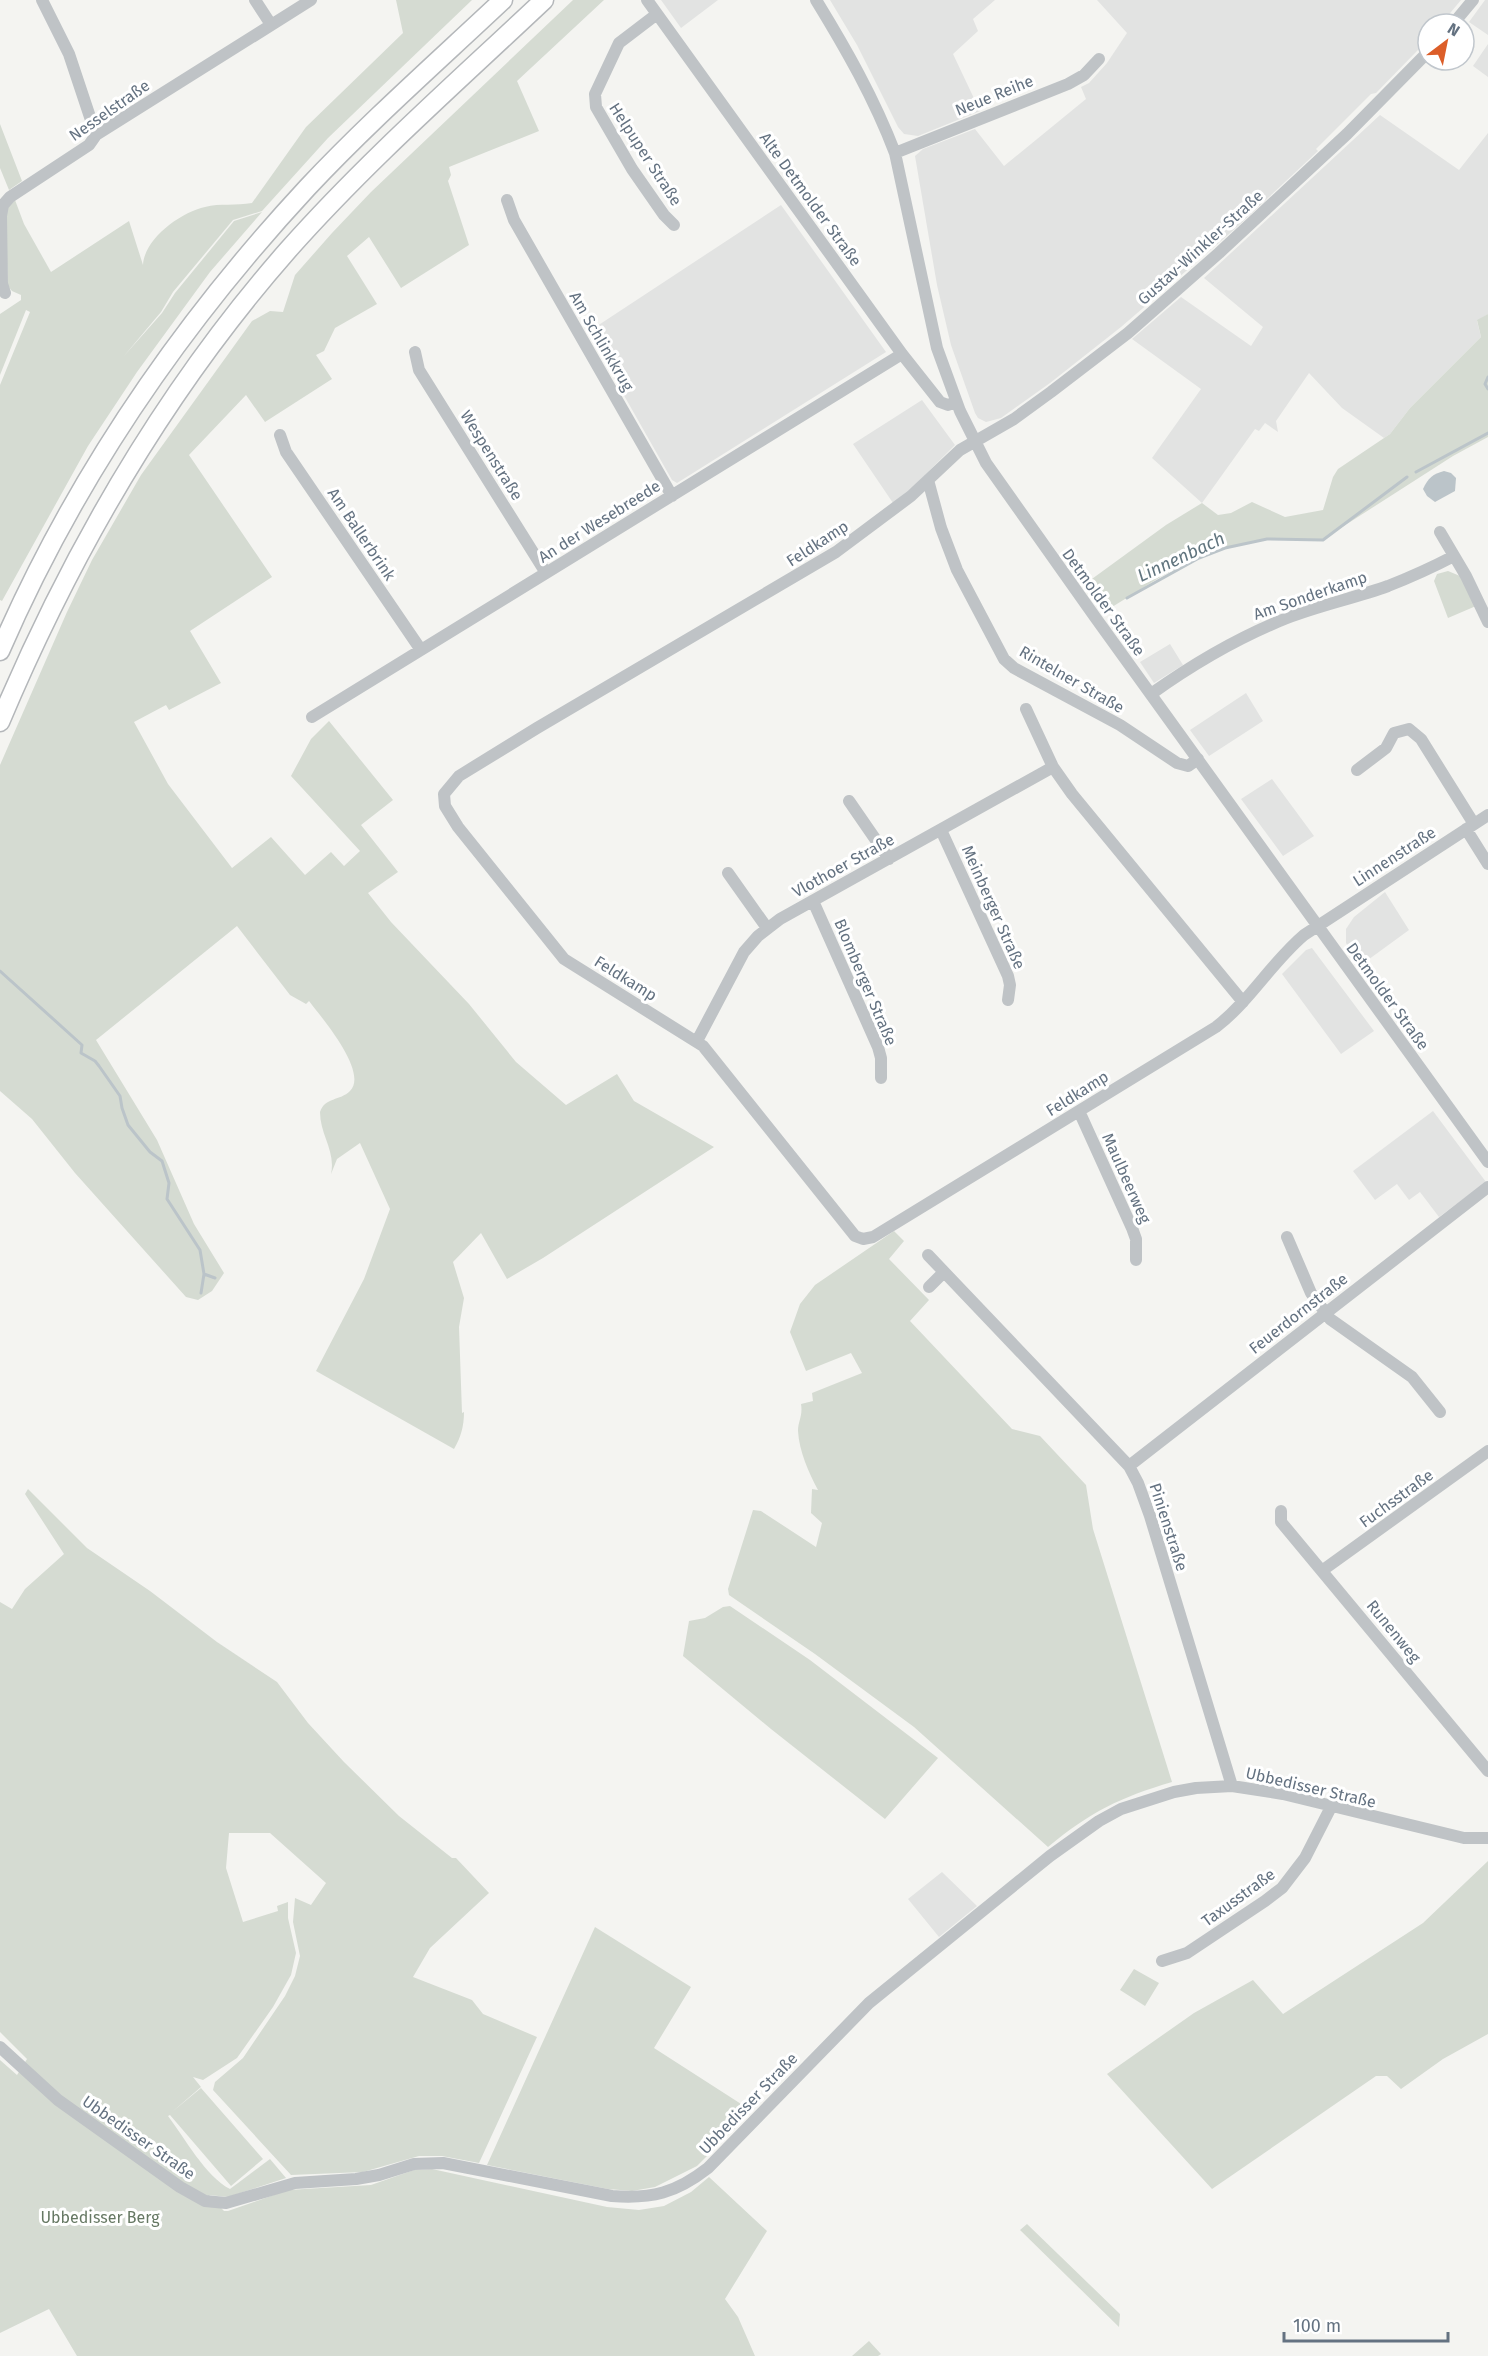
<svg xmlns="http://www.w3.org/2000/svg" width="1488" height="2356" viewBox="0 0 1488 2356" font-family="'Fira Sans',sans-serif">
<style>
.built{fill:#e2e3e2}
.green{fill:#d5dbd2}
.water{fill:#bbc4c9}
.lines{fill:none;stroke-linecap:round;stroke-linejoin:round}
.stream{stroke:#bbc4c9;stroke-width:3}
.highway-casing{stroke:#b4b7ba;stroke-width:21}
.minor{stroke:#bfc3c6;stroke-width:12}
.highway{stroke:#fff;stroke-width:18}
.labels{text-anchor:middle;stroke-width:6;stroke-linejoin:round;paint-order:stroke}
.street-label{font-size:16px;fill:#647281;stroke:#fff}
.park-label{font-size:16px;fill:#667863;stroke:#fff}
.water-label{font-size:18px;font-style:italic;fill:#60747e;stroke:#fff}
</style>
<rect width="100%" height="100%" fill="#f4f4f1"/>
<path class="built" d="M661,0H718L681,28Z
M830,0H995L973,19L978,31L953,54L980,111L918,136L904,134L898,127L857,45Z
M1097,0H1461L1441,24H1428V39L1417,51L1376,93L1371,94L1316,149L1318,151L1236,228L1121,327L1050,383L1001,418L986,422L978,418L975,413L951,345L937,285L915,156L923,149L975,129L1004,166L1086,99L1081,87L1089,83L1107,63L1127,33Z
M1485,0H1488V35L1469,22Z
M1488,44V77L1473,66Z
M1380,115L1459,170L1488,133V314L1477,321L1481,337L1410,408L1390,434L1384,438L1342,408L1309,373L1276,421L1278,432L1265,423L1259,431L1255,429L1202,503L1152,458L1201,389L1132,339L1181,297L1251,346L1263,327L1204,278Z
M781,205L886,352L677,483L672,480L588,332Z
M922,400L955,445L914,486L893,503L853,444Z
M1170,644L1183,665L1154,683L1140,662Z
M1246,693L1263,721L1209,756L1190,730Z
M1272,779L1314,836L1283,856L1241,799Z
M1385,892L1409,930L1361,965L1346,943V929L1354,917Z
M1312,948L1374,1031L1341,1054L1282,974L1306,950Z
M1433,1111L1486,1182L1439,1217L1420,1192L1409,1200L1397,1184L1375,1200L1353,1171Z
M942,1872L977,1906L939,1937L908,1899Z"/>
<path class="green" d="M396,0H472L328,138L262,211L233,220L173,292L161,312L124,356L162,313L175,293L234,221L262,212L210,272L137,372L88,446L2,601L0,600V385L30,312L26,310L0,375V314L21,300V295L12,291L8,286L5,217L8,207L15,200L24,224L51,272L129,221L143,265C144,239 181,212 205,207C220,203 236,206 252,203L306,127L403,33Z
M573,0H604L517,81L539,131L449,167L451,175L448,181L469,245L401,288L369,237L347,256L377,304L335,328L324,351L316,355L332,379L265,422L246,395L189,455L272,577L190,631L221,683L169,710L166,705L134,722L168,784L232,868L271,837L305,875L331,852L344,866L360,851L291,776L311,739L329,721L393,800L361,825L398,872L368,893L391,922L469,1004L516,1062L566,1105L617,1074L634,1101L714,1147L543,1258L507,1279L481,1233L453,1262L464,1298L459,1327L462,1413L464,1412C464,1426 461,1437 454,1449L316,1371L364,1279L390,1209L360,1143L337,1159L331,1174C336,1151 320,1135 320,1112C325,1097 340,1101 350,1091C369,1072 321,1017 309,1001L306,1004L290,995L237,926L96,1040L157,1140L194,1224L224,1273L212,1291L198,1300L186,1297L75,1173L32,1119L0,1091V765L67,612L92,560L141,475L252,321L270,311L283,312L295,275L332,233L371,192Z
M0,124L22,181L9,190L0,168Z
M1488,314V437L1453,456L1322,540L1267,539L1224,548L1199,558L1162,576L1104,612L1085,584L1166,525L1202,503L1218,515L1231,513L1252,502L1285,517L1323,510L1333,477L1338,469L1390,434L1410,408L1481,337L1477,320Z
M1448,571L1460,576L1476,606L1448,618L1434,581L1437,574Z
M894,1231L904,1241L889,1259L929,1300L910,1321L1012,1429L1040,1436L1086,1485L1093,1529L1172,1782C1121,1797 1090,1812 1048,1847L914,1727L815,1654L729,1595L728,1589L753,1510L761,1511L816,1547L822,1523L811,1513L812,1489L818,1490C809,1473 799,1451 798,1431C798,1421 803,1416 801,1404L813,1401L812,1393L862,1373L851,1353L806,1371L790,1332L800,1304L815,1285Z
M28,1489L87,1548L150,1591L217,1642L277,1682L308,1723L344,1762L399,1816L452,1858H456L489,1893L430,1948L413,1977L472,2000L483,2014L537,2037L479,2163L442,2156H419L363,2172L291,2175L213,2090L215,2082L243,2058L285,1996L295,1976L300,1956L293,1922L295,1898L311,1905L326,1883L270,1833H229L226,1868L243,1922L278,1911L277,1906L288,1902V1918L296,1953L291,1975L273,2007L237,2058L203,2080L193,2077L201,2087L172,2112L201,2088L263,2159L231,2186L170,2115L168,2116C184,2137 206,2177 230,2189L270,2159L286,2178L228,2197L209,2195L224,2211H228L288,2190L371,2185L414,2170L432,2169L607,2207L639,2210L664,2206L691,2192L709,2177L767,2231L725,2299L738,2317L755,2356H77L49,2309L0,2333V2060L17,2075L27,2059L0,2032V1602L12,1609L25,1589L64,1554L25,1494Z
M730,1606L810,1660L938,1758L885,1819L771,1729L683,1656L689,1621L705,1618L723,1607Z
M1488,1861V2034L1443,2059L1401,2089L1387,2076H1376L1212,2189L1107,2074L1194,2013L1253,1980L1283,2014L1423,1923Z
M595,1927L691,1987L654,2048L752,2111L697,2166L655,2187L632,2191L608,2189L487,2165Z
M1134,1969L1159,1983L1145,2006L1120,1990Z
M1027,2224L1120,2314L1119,2327L1020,2230Z
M869,2341L881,2354L878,2356H852Z"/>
<path class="water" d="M1444,471L1451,473L1456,478L1455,491L1435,502L1427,496L1423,489C1428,478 1433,474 1444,471Z"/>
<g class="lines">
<path class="stream" d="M1488,377L1485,384L1488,389
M1416,472L1488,433
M1127,598L1199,558L1225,548L1267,539L1323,540L1407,477
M0,971L82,1045L81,1053L95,1061L99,1066L120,1096L122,1108L128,1125L150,1152L162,1161L169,1183L167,1199L200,1250L204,1274L201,1293
M204,1274L215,1278"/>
<defs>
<path id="highway" d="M0,651C74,480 181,324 307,188C369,122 437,62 503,0
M0,722C72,551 165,390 288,250C367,161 457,82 544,0"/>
</defs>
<use href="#highway" class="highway-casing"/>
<path class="minor" d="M42,0L69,54L96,135
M255,0L270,23
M647,0L902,354L940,402L948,405L956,402
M816,0C846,49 874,98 895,153L937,348L960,411L986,463L1095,617L1488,1162
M657,14L619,43L595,94L596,107L632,169L664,215L674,225
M1453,24L1473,0
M1428,52L1347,134L1219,253L1128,333L1051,392L1014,419L960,450L911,496L836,552L537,728L459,776L444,794L445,806L458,827L564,959L703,1046L855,1236L863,1239L873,1237L1216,1027C1250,1001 1271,963 1304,935L1488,815
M895,153L1068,84L1084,75L1099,59
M507,200L514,220L672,496
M5,293L2,284L1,216L3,205L10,197L89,145L96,135L311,0
M415,352L419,370L546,573
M280,435L286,452L421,650
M928,480L941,528L957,570L1004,659L1014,668L1120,725L1177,763L1188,766L1198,759
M1440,532L1466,576L1488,622
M1151,694C1193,664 1239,637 1287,618C1320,605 1355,598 1388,586C1411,577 1433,567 1454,556
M1026,709L1053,767L1072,794L1243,1002
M312,717L902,354
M1357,770L1386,748L1394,733L1409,729L1421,739L1474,824
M849,801L889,859
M1466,829L1488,864
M941,830L1008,976L1010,985L1008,1000
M728,873L767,928
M813,901L878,1047L881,1058V1078
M697,1041L744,952L758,936L780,919L1053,767
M1079,1111L1132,1228L1136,1239V1260
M1287,1237L1311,1293L1330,1319L1412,1377L1440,1412
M928,1255L1129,1466L1138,1483L1150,1516L1232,1786
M929,1287L944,1272
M1129,1466L1488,1187
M1281,1511V1522L1488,1771
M1323,1570L1488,1451
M1162,1961L1187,1953L1265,1901L1282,1888L1305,1858L1331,1807
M0,2047L58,2100L180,2187L205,2201L226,2203L295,2183L356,2179L379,2175L414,2164L443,2163L612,2196C652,2199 676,2193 708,2168L869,2003L1050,1856L1099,1821L1121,1809L1174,1792L1196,1788L1232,1786L1283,1794L1464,1838H1488"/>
<use href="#highway" class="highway"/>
</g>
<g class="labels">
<g class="street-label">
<text transform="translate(994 95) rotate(-22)" y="6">Neue Reihe</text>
<text transform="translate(109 110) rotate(-35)" y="6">Nesselstraße</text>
<text transform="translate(646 154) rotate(57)" y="6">Helpuper Straße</text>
<text transform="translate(811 199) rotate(54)" y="6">Alte Detmolder Straße</text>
<text transform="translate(1200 247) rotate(-42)" y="6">Gustav-Winkler-Straße</text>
<text transform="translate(602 341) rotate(60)" y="6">Am Schlinkkrug</text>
<text transform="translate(492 455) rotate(58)" y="6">Wespenstraße</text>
<text transform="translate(599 521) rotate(-32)" y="6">An der Wesebreede</text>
<text transform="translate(362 534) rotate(56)" y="6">Am Ballerbrink</text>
<text transform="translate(817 543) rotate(-33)" y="6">Feldkamp</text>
<text transform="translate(1310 595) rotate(-19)" y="6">Am Sonderkamp</text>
<text transform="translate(1104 602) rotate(54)" y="6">Detmolder Straße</text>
<text transform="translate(1072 679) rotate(30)" y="6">Rintelner Straße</text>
<text transform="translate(1394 856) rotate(-33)" y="6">Linnenstraße</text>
<text transform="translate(843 865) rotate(-29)" y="6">Vlothoer Straße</text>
<text transform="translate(994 907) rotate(66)" y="6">Meinberger Straße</text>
<text transform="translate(626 978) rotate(32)" y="6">Feldkamp</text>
<text transform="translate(866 982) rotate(67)" y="6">Blomberger Straße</text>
<text transform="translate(1388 996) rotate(54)" y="6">Detmolder Straße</text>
<text transform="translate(1077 1093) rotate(-32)" y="6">Feldkamp</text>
<text transform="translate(1127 1178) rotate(66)" y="6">Maulbeerweg</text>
<text transform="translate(1298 1313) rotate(-38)" y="6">Feuerdornstraße</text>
<text transform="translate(1396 1498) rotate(-36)" y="6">Fuchsstraße</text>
<text transform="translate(1169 1527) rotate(72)" y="6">Pinienstraße</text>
<text transform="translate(1394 1631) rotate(51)" y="6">Runenweg</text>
<text transform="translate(1311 1787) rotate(13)" y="6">Ubbedisser Straße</text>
<text transform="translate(1238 1897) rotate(-36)" y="6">Taxusstraße</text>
<text transform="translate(748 2103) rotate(-46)" y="6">Ubbedisser Straße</text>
<text transform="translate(139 2137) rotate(35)" y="6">Ubbedisser Straße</text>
</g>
<g class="park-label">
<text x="100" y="2223">Ubbedisser Berg</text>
</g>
<g class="water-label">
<text transform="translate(1181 557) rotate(-25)" y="6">Linnenbach</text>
</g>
</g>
<g transform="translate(1446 42) rotate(32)"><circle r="28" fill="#ffffff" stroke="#c1c7cd" stroke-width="1.5"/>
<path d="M0-4.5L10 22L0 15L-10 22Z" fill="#dc5e29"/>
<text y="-9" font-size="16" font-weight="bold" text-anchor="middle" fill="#647281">N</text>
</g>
<path d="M1284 2332v9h164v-9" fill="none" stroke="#647281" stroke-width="3"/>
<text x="1293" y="2332" font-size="18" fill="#647281" stroke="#ffffff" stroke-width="4.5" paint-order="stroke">100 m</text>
</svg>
